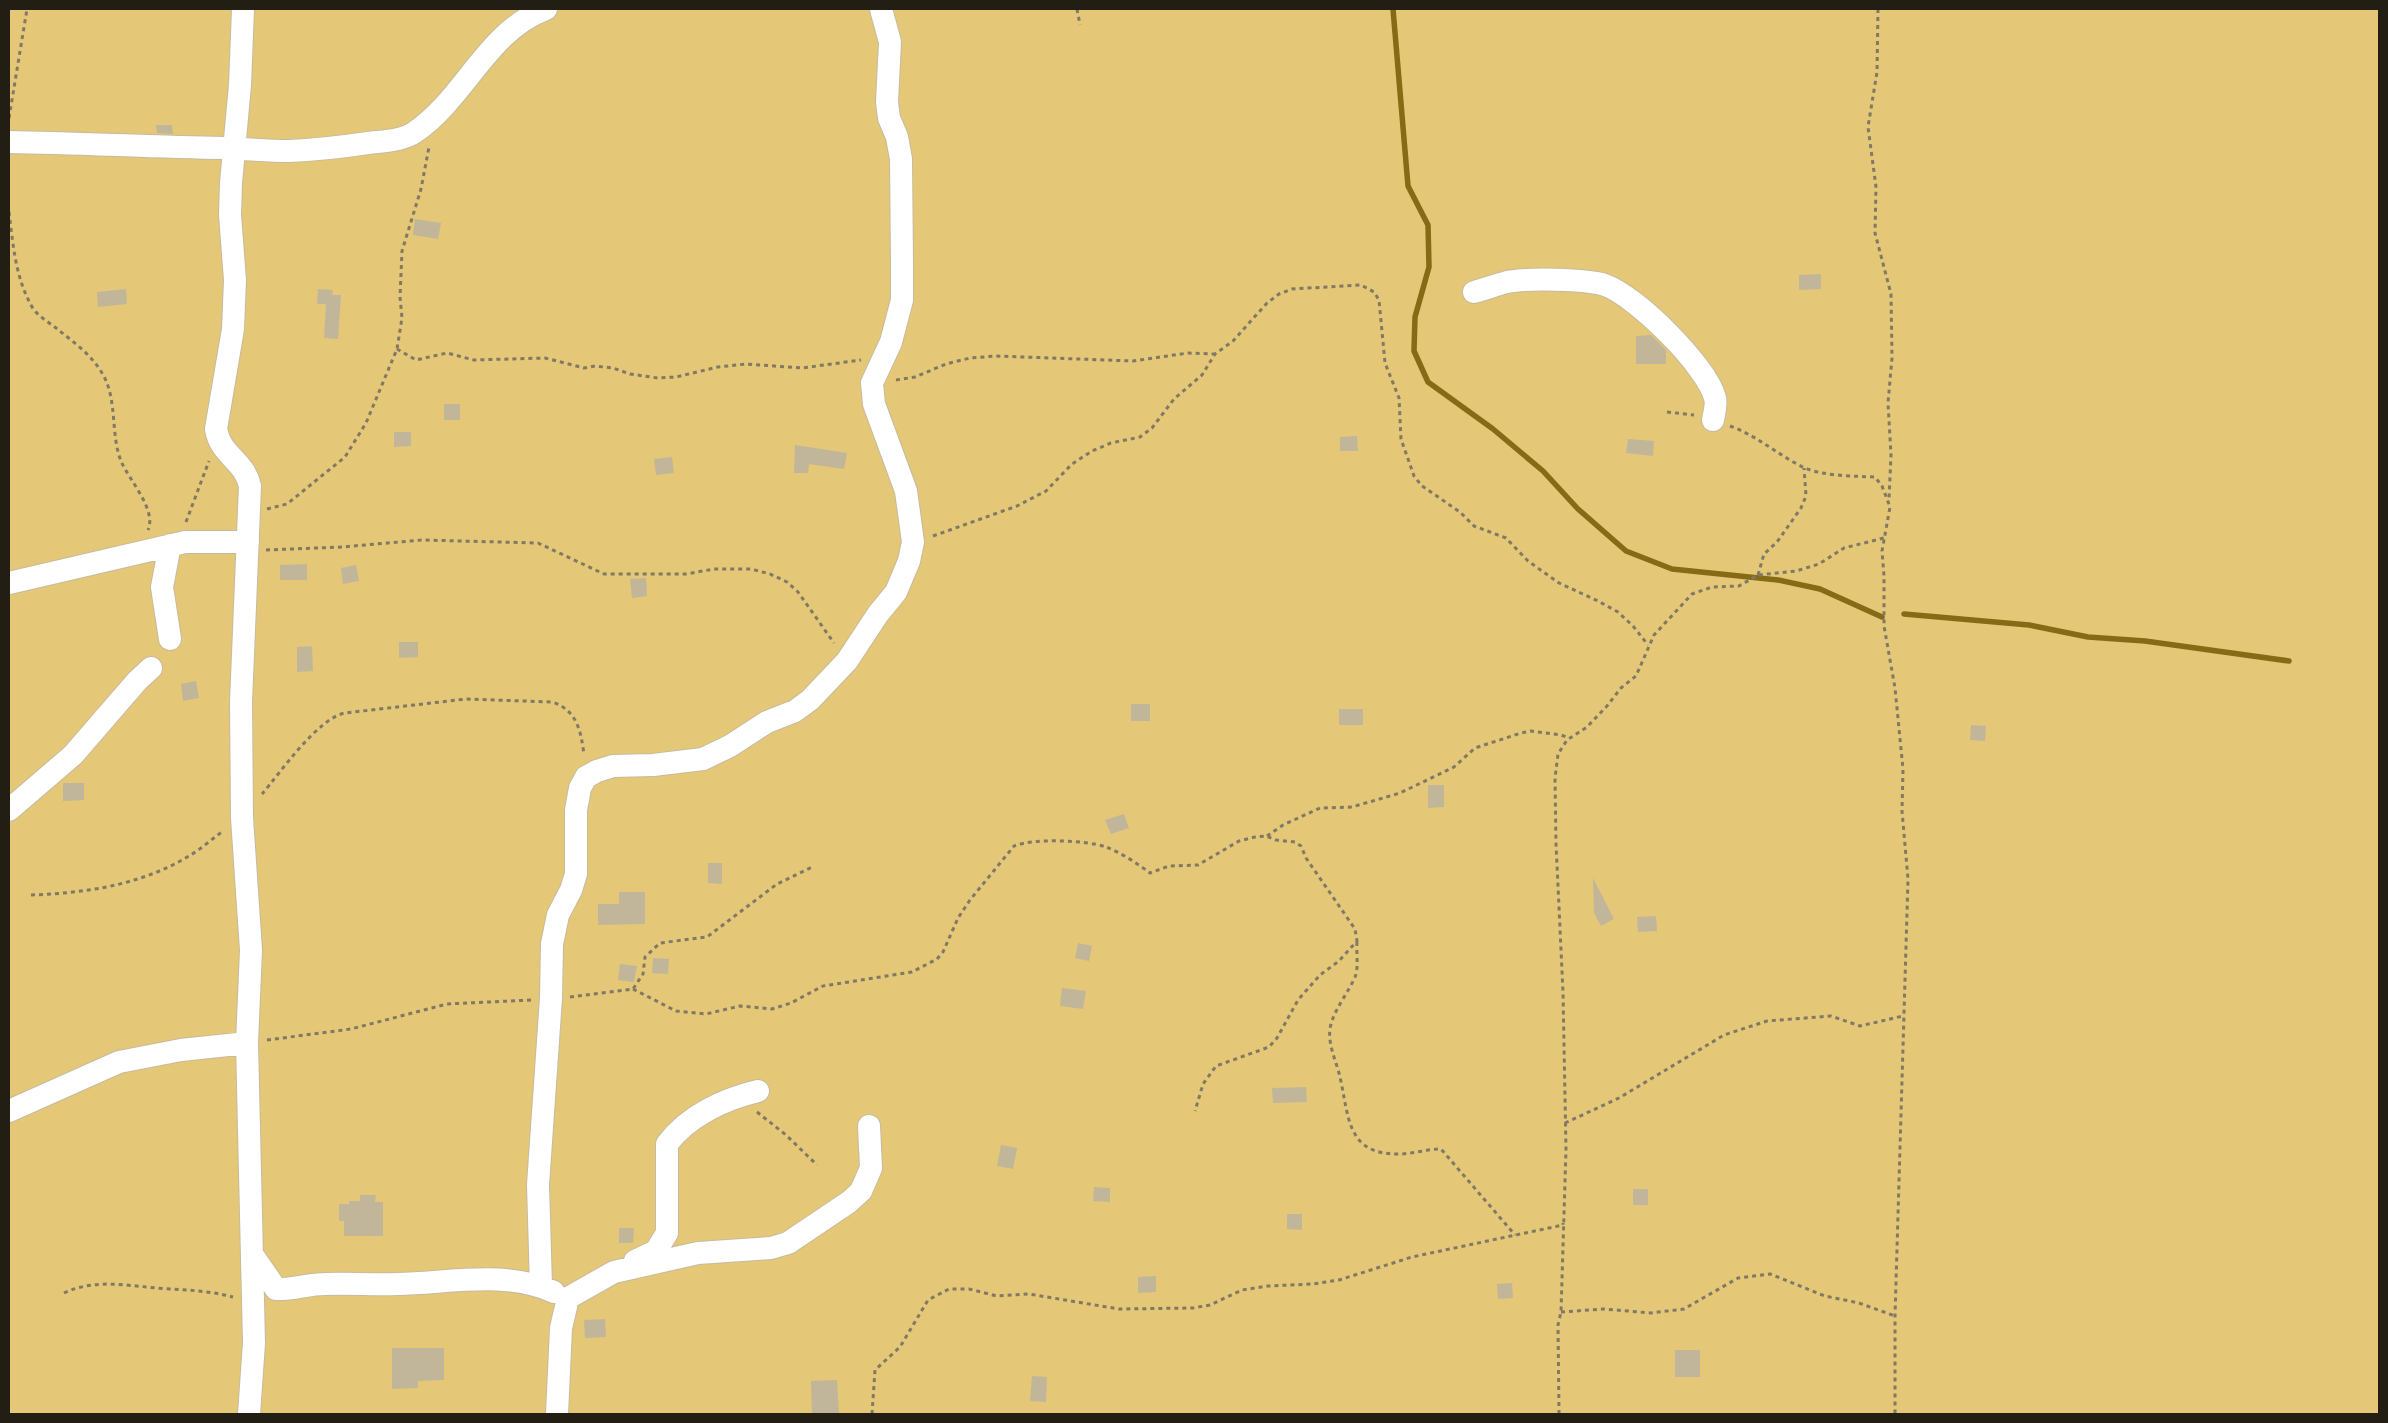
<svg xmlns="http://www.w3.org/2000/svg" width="2388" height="1423" viewBox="0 0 2388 1423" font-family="'Times New Roman',serif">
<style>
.green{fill:#e4c777}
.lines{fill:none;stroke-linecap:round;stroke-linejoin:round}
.stream{stroke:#856b15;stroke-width:5.5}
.building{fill:#c1b699}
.street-casing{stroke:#c6bb9f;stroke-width:24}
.path{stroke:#817965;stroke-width:3;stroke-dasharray:4 4;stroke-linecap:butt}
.street{stroke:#fff;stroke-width:22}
</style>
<rect width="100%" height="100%" fill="#eee3c5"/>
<path class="green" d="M9,9H2379V1414H9Z"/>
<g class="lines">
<path class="stream" d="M1393,9L1408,186L1428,225L1429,267L1415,317L1414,351L1428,382L1493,429L1543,471L1578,509L1626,551L1672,569L1778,580L1820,589L1882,617
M1904,614L2029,625L2088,637L2145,641L2289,661"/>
</g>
<path class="building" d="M156,125H172L173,134L157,133Z
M415,219L441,223L438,239L413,235Z
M1821,274V289L1799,290V275Z
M126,289L127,304L98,307L97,292Z
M318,289L333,290L332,295H341L338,339L324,338L326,304H317Z
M1651,335L1666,350V364H1636V336Z
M444,404H460V420H444Z
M394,432H411V446L394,447Z
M1357,436L1358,451H1340V437Z
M1628,439L1654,441L1653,456L1626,453Z
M795,445L847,453L844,469L809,464L808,473H794Z
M672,457L674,473L656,475L654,459Z
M307,564V580H280V565Z
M356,565L359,581L343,584L341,568Z
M646,578L647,596L632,598L630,579Z
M399,642H418V657L399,658Z
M312,646L313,671L297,672V647Z
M196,681L199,698L183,701L181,684Z
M1131,704H1150V721H1131Z
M1339,709H1363V725H1339Z
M1971,725L1986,726L1985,741L1970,740Z
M63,783H84V800L63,801Z
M1428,785H1444V807L1428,808Z
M1124,814L1129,828L1111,834L1105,820Z
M708,863H722V884L708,883Z
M1593,878L1614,919L1601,926L1594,913Z
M619,892H645V924L598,925V904H619Z
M1656,916L1657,931L1638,932L1637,917Z
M1078,943L1092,946L1089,961L1075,958Z
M653,958L669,959L668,974L652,973Z
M620,964L637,966L634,982L618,980Z
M1062,988L1086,991L1083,1009L1060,1006Z
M1306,1087L1307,1102L1273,1103L1272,1088Z
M1001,1145L1017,1148L1013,1169L997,1166Z
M1094,1187L1110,1188V1202L1093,1201Z
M1633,1189H1648V1205H1633Z
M360,1195H376L375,1202H383V1236H344V1221H339V1204H349V1201H360Z
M1287,1214H1302V1230L1287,1229Z
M619,1228H634L633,1243H619Z
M1156,1276V1292L1138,1293V1277Z
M1512,1283L1513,1298L1498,1299L1497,1284Z
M605,1319L606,1337L585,1338L584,1320Z
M392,1348H444V1380L418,1381V1388L392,1389Z
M1675,1350H1700V1377H1675Z
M1032,1376L1047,1377L1046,1402L1030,1401Z
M837,1380L839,1414H812L811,1381Z"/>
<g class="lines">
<defs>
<path id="street" d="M243,9L240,85L231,183L230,215L235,280L233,329L216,429C220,455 245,461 250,486L241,702L242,818L251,950L247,1043L254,1343L249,1414
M9,142C81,143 152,147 224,148C246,149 267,151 289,151C315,150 341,147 368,143C383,141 402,141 415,132C465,98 487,31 546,9
M1474,292C1485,289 1496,285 1507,282C1527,278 1586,279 1605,285C1636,296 1707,366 1715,398C1717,404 1714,414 1713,420
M170,545L162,587L170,639
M9,583L185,542H248
M9,810L73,755L137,681L151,668
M9,1111L119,1062L181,1050L247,1043
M252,1254L276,1289C292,1290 308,1284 325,1284C349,1283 374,1285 398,1284C449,1283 506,1270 554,1292
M635,1261L656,1251L667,1233V1144C688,1116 724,1099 758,1091
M541,1286L538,1185L551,998L552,944L558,915L571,890L576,874V810L580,788L586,777L597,771L613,766L653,765L703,759L730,746L767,722L795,711L810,700L847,661L878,614L896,592L909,561L913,542L906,491L874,404L872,383L891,342L902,300V264L901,159L897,137L889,118L887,102L890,42L881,9
M557,1414L561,1328L568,1298L614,1272L698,1253L771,1248L788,1243L849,1202L861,1191L871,1168L869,1126"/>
</defs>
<use href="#street" class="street-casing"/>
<path class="path" d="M1077,9L1080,25
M1878,9L1877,72L1868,127L1876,187L1875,233L1891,294L1892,358L1888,403L1891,455L1889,499
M9,118L27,9
M9,212C13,243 15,276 31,305C36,315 47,321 56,328C72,341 91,354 102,373C118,399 110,433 121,461C129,480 157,510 148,530
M397,349L416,360L447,353L474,360L545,358L584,368L595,366L613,368L630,374L658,378L676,377L718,367L746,364L802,368L861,360
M896,380L915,377L946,364L970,358L996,356L1133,361L1188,353L1215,354
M1667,412L1694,415
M1730,426C1758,436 1779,456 1805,468C1823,476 1854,476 1875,477L1882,486L1890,507L1882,551L1884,576V626L1895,688L1903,769L1902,811L1908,879L1895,1316V1414
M267,509L287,504L345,457L366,423L397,349L402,318L400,297L402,251L421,189L429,147
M186,522L209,461
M933,536L1017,506L1046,491L1072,464L1092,451L1111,443L1140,437L1152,428L1174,399L1202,375L1215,354L1233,341L1267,303L1279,294L1292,289L1361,285L1374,292L1379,300L1385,363L1399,398L1401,439L1414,476L1422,486L1460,512L1474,526L1506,538L1528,561L1559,583L1598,601L1618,612L1633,626L1648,645
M266,550L342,547L422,540L538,543L604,574H686L714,569H751L770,574L787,582L798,592L834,643
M1758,575L1764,554L1777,542L1801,508L1806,496L1804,468
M262,794C280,773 318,718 345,713L466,699L552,702C577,710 581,731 584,755
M1267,836L1283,825L1320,808L1352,807L1400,793L1454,767L1475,748L1521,733L1531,731L1561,735L1569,738
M31,895C86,893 141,885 189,856C201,849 212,839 223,831
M1357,942C1356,953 1359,967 1355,977C1348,993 1336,1007 1331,1024C1326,1041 1336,1060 1340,1077C1349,1116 1346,1155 1399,1154C1413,1154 1427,1149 1441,1149L1515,1235
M633,989L676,1011L706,1014L740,1006L772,1009L791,1003L823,986L912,972L937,959L943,952L958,918L970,900L1014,846C1034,838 1086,840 1106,847C1120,852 1138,864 1150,873L1169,866L1198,865L1239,841L1255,837L1266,836L1276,840L1295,842L1301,846L1306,858L1355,929L1357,941L1339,961L1320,975L1298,1000L1277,1038L1269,1047L1216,1066L1203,1084L1195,1111
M570,997L633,989L643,974L645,957L660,943L707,937L777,884L814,866
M267,1040L351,1029L447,1004L532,1000
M757,1112L786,1135L817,1165
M1565,1123L1619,1098L1724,1035L1767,1021L1831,1016L1860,1026L1903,1016
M64,1293C94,1279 124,1285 156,1288C182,1290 207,1290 233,1297
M1561,1312L1604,1309L1651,1313L1684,1309L1738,1278L1770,1274L1825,1296L1859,1303L1895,1316
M872,1414L875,1370L900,1347L928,1300L949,1289H969L997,1296L1029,1294L1119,1309L1193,1308L1210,1305L1242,1290L1268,1286L1313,1284L1339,1280L1412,1257L1563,1225V1223
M1559,1414L1558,1325L1561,1312L1566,1149L1563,992L1556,844L1555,778L1558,754L1567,740L1587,727L1607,706L1621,688L1636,676L1654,635L1692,594L1712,587L1739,586L1758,575L1796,571L1819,564L1844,548L1884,538"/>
<use href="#street" class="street"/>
</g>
<rect width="2388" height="1423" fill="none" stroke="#221e13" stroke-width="20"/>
</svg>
